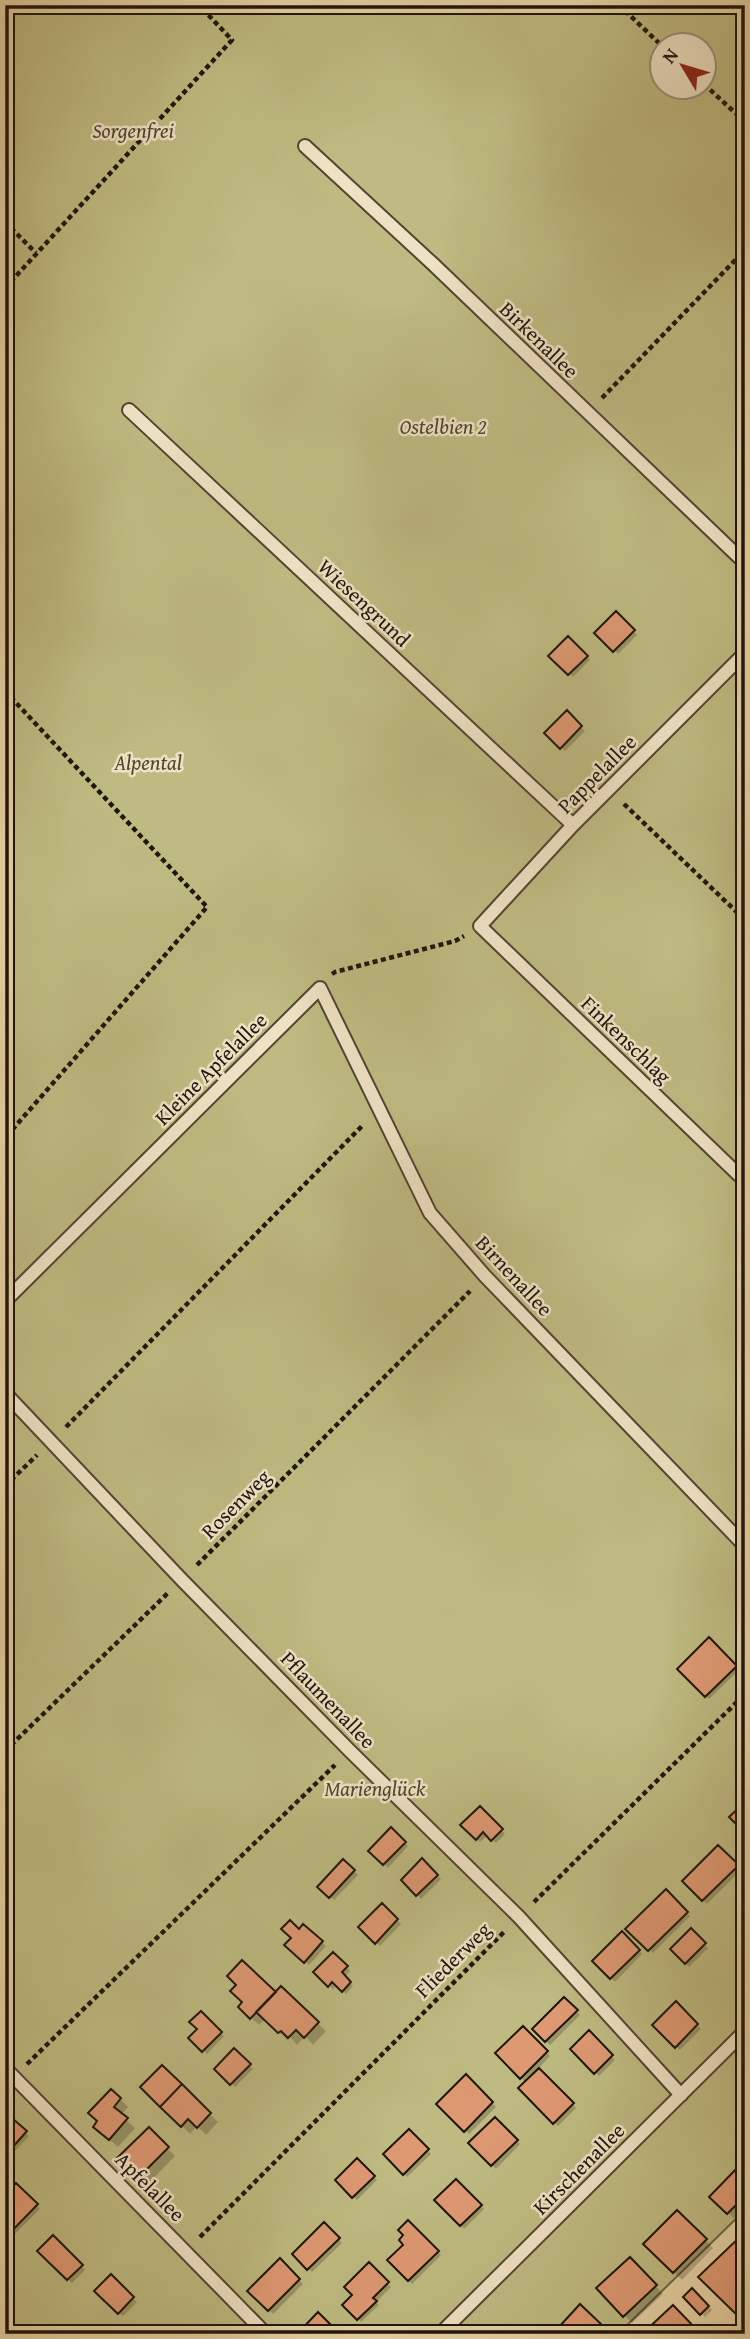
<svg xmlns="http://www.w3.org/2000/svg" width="750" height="2339" viewBox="0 0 750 2339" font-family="'Gentium Book Plus',serif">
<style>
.green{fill:#beba81;stroke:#6e6847;stroke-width:2;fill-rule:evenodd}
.shadow{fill:#0003}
.building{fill:#de9973;stroke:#1d160d;stroke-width:2}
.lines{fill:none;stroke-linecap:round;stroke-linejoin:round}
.service-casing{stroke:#504533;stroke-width:16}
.path{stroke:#1d160d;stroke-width:4.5;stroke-dasharray:5 3.5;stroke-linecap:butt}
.service{stroke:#efe2c4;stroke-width:12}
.labels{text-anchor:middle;stroke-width:5;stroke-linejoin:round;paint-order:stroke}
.park-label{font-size:21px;font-style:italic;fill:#4d4730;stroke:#efe2c4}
.street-label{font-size:21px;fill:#1d160d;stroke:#efe2c4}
</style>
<rect width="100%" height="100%" fill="#e7d3a5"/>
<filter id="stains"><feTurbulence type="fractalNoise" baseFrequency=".00286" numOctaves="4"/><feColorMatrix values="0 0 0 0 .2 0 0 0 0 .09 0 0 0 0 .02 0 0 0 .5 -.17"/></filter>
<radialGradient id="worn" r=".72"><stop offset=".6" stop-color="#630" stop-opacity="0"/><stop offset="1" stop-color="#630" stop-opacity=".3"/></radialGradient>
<path class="green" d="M5,5H745V2210L618,2334H5ZM662,46H704V88H662Z"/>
<path class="shadow" d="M616,614L637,635L618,654L597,633Z
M568,638L590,660L573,677L551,656Z
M567,713L585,731L565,751L547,733Z
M709,1640L739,1670L709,1699L680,1669Z
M480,1808L505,1834L496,1843L488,1835L480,1842L463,1825Z
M391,1830L408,1846L388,1868L371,1851Z
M718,1847L741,1870L707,1904L684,1881Z
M343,1861L358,1875L334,1900L319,1887Z
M422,1861L441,1879L421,1899L403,1880Z
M666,1892L690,1916L653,1953L628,1929Z
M382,1905L401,1924L380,1946L361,1927Z
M304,1926L326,1946L309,1965L287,1945Z
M691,1930L708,1948L689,1967L672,1949Z
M622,1934L642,1954L615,1982L594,1961Z
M333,1954L350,1971L344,1977L353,1986L346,1994L337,1985L333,1989L316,1972Z
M238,1985L276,1994L281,1988L326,2031L313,2045L305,2036L297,2045L290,2037L287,2040L265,2019L259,2025L240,2007L244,2002Z
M564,2000L580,2015L550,2045L534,2029Z
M676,2004L701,2029L680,2050L655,2025Z
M201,2013L224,2036L207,2054L190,2038L199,2029Z
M523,2028L550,2056L538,2069L576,2108L558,2126L520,2088L526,2083L497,2053Z
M589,2033L615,2060L599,2076L572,2049Z
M235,2050L253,2069L235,2087L217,2069Z
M162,2067L218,2122L206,2135L197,2126L190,2134L143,2087Z
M466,2077L496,2107L469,2134L439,2104Z
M120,2099L128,2107L121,2115L135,2128L118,2147L95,2127Z
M5,2114L29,2136L15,2151L5,2142Z
M495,2119L520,2144L496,2169L470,2143Z
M149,2130L175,2156L145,2187L117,2160Z
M409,2131L431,2154L407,2177L385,2154Z
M357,2160L377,2180L357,2200L337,2180Z
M745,2172V2211L736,2220L712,2197Z
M456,2181L484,2209L464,2229L437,2200Z
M17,2185L40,2209L13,2236L5,2228Z
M677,2212L713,2248L682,2280L646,2244Z
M408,2222L441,2255L412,2284L389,2260L405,2245Z
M324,2224L342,2243L312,2272L294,2254Z
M745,2234V2321L708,2285Z
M53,2237L85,2270L72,2283L40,2251Z
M630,2259L663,2294L632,2323L598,2288Z
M280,2261L303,2284L273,2314L250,2291Z
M369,2265L391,2287L376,2302L379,2305L361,2322L344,2305L355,2295Z
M111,2277L137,2302L123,2316L96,2291Z
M692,2290L712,2310L705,2317L685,2297Z
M580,2306L605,2329L601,2334H567Z"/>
<path class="building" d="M616,611L635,630L613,652L594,633Z
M568,636L588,656L568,675L548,656Z
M567,710L582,726L560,749L544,733Z
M709,1637L737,1666L705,1697L677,1669Z
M745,1802V1831L744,1832L729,1817Z
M480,1806L503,1829L491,1841L483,1832L476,1840L460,1825Z
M391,1827L406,1842L383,1865L368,1851Z
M718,1845L739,1865L702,1901L682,1881Z
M422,1858L438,1875L416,1896L401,1880Z
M343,1859L355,1870L329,1898L317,1887Z
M666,1889L688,1912L648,1951L625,1929Z
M382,1903L398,1919L375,1944L358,1927Z
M290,1920L299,1929L303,1924L323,1941L304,1963L284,1945L291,1938L281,1929Z
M691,1928L706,1943L685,1964L670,1949Z
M622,1931L640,1950L610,1979L592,1961Z
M333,1952L348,1966L342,1972L351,1982L342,1992L332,1982L328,1987L313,1972Z
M242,1960L276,1992L250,2019L238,2007L242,2002L230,1991L236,1985L227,1976Z
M281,1986L319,2022L304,2038L296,2030L288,2038L281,2031L278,2033L256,2012Z
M564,1997L578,2010L545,2042L532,2029Z
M676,2001L698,2024L675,2048L652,2025Z
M201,2011L222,2032L202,2052L188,2038L197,2029L189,2022Z
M523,2026L548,2051L520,2079L495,2053Z
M589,2030L613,2055L594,2074L570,2049Z
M234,2048L251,2064L230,2085L214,2069Z
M162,2065L182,2084L160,2107L140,2087Z
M539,2068L574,2103L553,2124L518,2088Z
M466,2074L493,2102L464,2132L436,2104Z
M182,2084L211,2113L197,2128L188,2119L181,2127L160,2107Z
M111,2089L121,2098L114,2107L128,2118L109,2140L93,2127L97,2121L88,2113Z
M5,2112L27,2131L11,2149L5,2144Z
M495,2117L518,2140L491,2166L468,2143Z
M149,2127L169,2147L136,2180L115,2160Z
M409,2129L429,2149L403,2175L383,2154Z
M357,2158L375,2176L352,2198L335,2180Z
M740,2165L745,2170V2196L727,2214L709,2197Z
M456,2179L482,2205L460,2226L434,2200Z
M16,2183L38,2204L9,2234L5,2231V2194Z
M677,2210L707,2239L673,2273L643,2244Z
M408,2220L439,2251L408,2281L387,2260L403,2245L399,2240L403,2235L398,2230Z
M324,2222L340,2238L307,2270L292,2254Z
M745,2232V2270L741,2274L745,2278V2309L738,2316L698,2277Z
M53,2235L83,2265L67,2280L37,2251Z
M630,2257L657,2285L623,2317L596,2288Z
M280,2258L300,2279L268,2311L247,2291Z
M369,2262L389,2282L373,2298L377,2301L357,2320L342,2305L352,2295L344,2287Z
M111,2274L134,2297L118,2314L94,2291Z
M692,2288L709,2306L700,2315L683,2297Z
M580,2304L602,2325L594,2334H564L558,2328Z
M673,2305L701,2334H642Z
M318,2312L336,2330L332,2334H297Z"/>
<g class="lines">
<defs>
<path id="service" d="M305,146L434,265L745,563
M129,410L573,825
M745,653L573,825L480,926L745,1181
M5,1301L320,988L430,1213L485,1276L745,1546
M5,1393L182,1580L350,1751L519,1917L681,2095
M5,2068L266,2334
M440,2334L745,2031"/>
</defs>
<use href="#service" class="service-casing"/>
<path class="path" d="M619,5L662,46
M704,84L745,122
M5,222L36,253
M5,288L232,40L199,5
M602,398L745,250
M5,691L207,907L5,1138
M624,804L745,920
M332,974L335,972L455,941L464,936
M66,1427L364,1124
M5,1486L37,1455
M197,1565L470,1291
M5,1751L168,1593
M534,1902L745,1694
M27,2064L335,1765
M200,2237L505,1931"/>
<use href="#service" class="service"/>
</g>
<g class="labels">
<g class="park-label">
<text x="133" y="138">Sorgenfrei</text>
<text x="443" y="434">Ostelbien 2</text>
<text x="148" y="770">Alpental</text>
<text x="375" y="1796">Marienglück</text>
</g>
<g class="street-label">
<text transform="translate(539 340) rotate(44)" y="7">Birkenallee</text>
<text transform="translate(364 603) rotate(43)" y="7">Wiesengrund</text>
<text transform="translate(597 774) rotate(-45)" y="7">Pappelallee</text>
<text transform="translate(626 1040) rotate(44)" y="7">Finkenschlag</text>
<text transform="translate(211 1069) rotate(-45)" y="7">Kleine Apfelallee</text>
<text transform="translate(514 1276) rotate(47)" y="7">Birnenallee</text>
<text transform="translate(236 1504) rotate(-45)" y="7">Rosenweg</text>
<text transform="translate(328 1700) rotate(46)" y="7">Pflaumenallee</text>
<text transform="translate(453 1960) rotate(-45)" y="7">Fliederweg</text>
<text transform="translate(579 2169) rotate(-45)" y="7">Kirschenallee</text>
<text transform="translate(150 2187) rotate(45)" y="7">Apfelallee</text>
</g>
</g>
<rect width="750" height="2339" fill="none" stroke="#e7d3a5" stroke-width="28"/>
<rect x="7" y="7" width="736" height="2325" fill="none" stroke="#1d160d" stroke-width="3.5"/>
<rect x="14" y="14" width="722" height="2311" fill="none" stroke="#1d160d" stroke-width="2"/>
<g transform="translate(683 66) rotate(308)"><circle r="33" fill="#efe2c4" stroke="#9b907b" stroke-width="2"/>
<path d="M0-5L12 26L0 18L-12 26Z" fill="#8f2418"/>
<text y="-10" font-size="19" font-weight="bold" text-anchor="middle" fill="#1d160d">N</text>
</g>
<rect width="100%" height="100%" filter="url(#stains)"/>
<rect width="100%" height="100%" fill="url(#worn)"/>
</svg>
